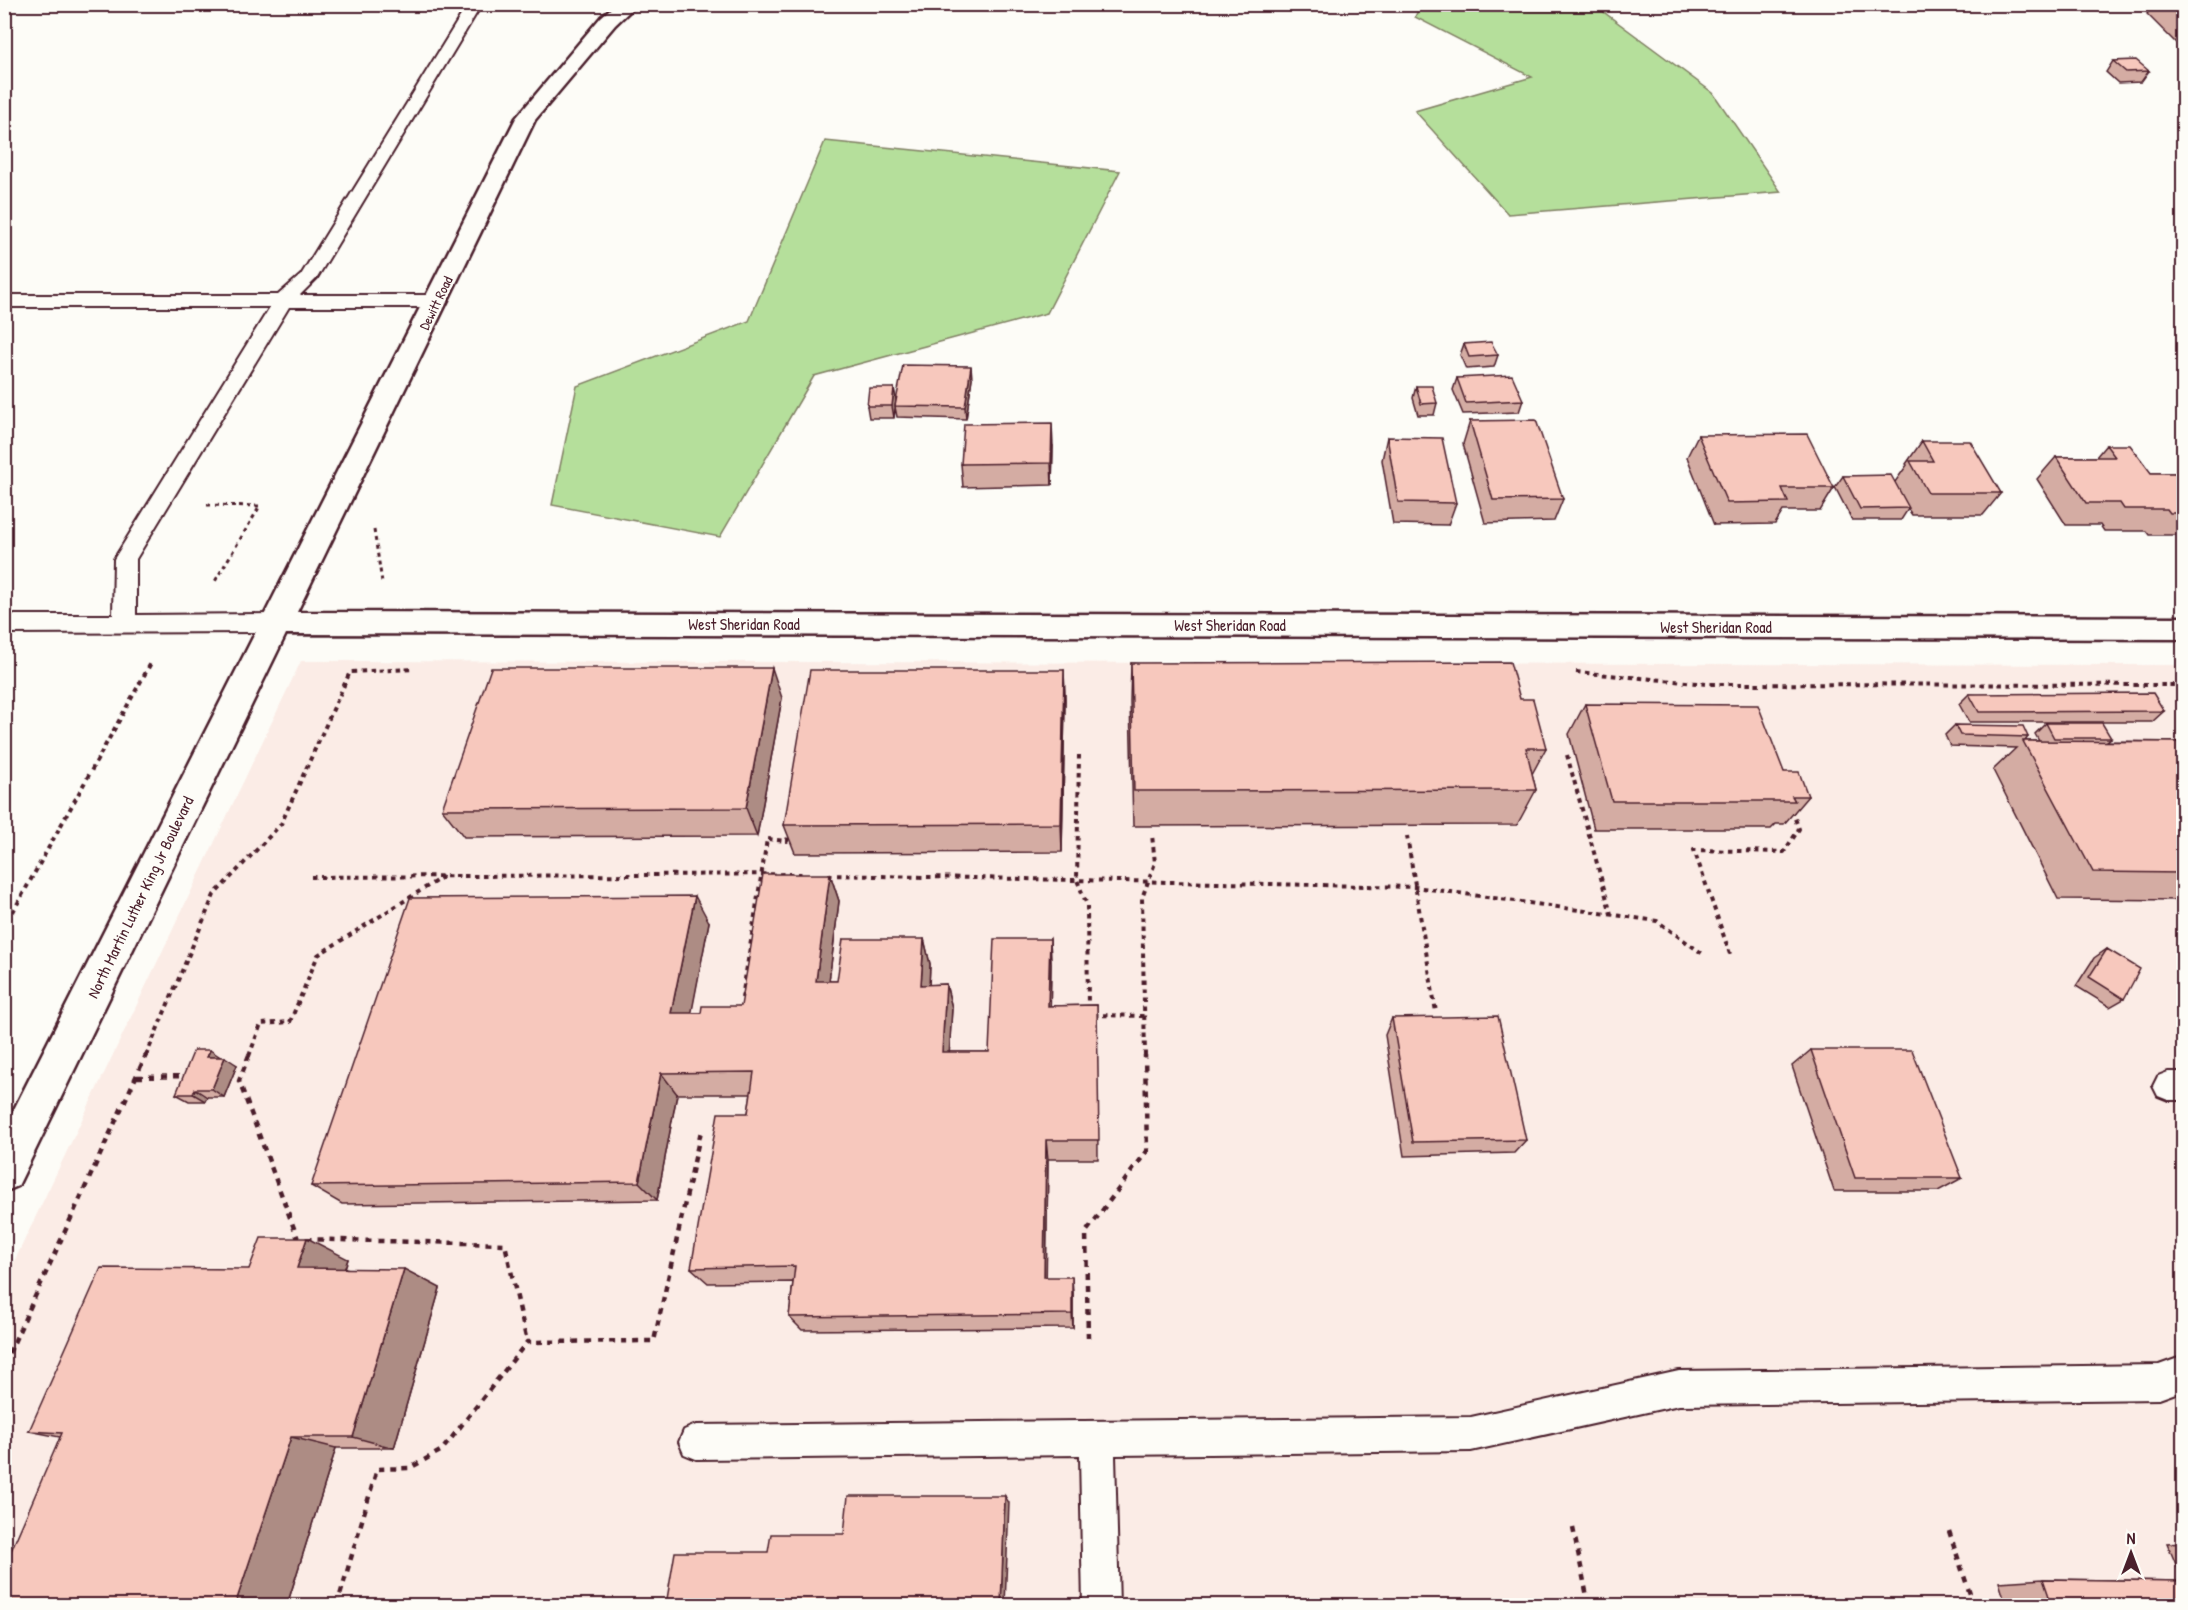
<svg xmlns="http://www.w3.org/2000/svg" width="2188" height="1610" viewBox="0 0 2188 1610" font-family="'Patrick Hand',sans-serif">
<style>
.built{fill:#fbece6}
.green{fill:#b5df9b;stroke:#807f63;stroke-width:1.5}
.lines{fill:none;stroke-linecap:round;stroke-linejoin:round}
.lane-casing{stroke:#4a1f2b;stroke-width:4}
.secondary-casing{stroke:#4a1f2b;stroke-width:5}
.path-far2{stroke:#4a1f2b;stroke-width:3;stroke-dasharray:4 4;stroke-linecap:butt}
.path-far1{stroke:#4a1f2b;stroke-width:4;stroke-dasharray:4.5 4.5;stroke-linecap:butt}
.path{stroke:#4a1f2b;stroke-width:4.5;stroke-dasharray:6 6;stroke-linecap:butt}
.lane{fill:#fdfcf7;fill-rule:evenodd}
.secondary{fill:#fdfcf7;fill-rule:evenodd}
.wall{fill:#d4aca3;stroke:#4a1f2b;stroke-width:1.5}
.shaded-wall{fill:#ad8c84;stroke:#4a1f2b;stroke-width:1.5}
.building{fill:#f7c8bd;stroke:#4a1f2b;stroke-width:1.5}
.labels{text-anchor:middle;stroke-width:4.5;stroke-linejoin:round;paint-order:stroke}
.far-street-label{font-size:14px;fill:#4a1f2b;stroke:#fdfcf7}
.street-label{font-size:16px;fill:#4a1f2b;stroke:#fdfcf7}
</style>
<rect width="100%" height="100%" fill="#fdfcf7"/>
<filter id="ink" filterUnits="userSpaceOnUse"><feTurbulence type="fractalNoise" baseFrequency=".0167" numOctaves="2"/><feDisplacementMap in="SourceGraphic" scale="12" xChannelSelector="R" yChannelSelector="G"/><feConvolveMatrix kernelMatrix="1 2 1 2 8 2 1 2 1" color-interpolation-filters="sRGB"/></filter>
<g filter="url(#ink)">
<path class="built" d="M301,661L2183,665V1605H5L4,1283Z"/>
<path class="green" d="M1421,4L1594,5L1713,93L1781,192L1508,214L1415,111L1532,77L1415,17Z
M825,141L1120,171L1047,313L814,376L720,537L552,505L577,386L749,321Z"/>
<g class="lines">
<defs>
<path id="lane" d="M468,4H482L317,278L300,295H437L444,297L446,301L444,305L437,307H289L136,559V615L276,614L284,617L287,623L284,629L276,632L4,633V615H113L114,559L270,307H4V295H278L301,275Z
M2168,1072H2184V1100H2168L2158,1096L2153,1086L2158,1076Z
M2184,1356V1390L2159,1399L1679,1405L1471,1451L1115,1455L1119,1606H1083L1080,1455L696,1459L684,1454L679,1442L684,1430L696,1425L1471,1417L1679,1371L2159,1365Z"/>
<path id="secondary" d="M616,4H637L615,25L535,120L297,612L2184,617V639L286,634L18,1186L4,1192V1129L516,118L601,17Z"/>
</defs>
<use href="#lane" class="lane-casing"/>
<use href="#secondary" class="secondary-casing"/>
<path class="path-far2" d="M207,505L260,506L214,583
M374,530L382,582"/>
<path class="path-far1" d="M1576,672L1707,684L2184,685
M1079,755L1077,880L1087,905L1088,1010
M1567,755L1611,914
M1407,836L1436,1012
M828,875L1415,887L1657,921L1703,954
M311,877L802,874
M4,928L151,663
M1730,954L1694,850L1784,852L1799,829L1791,808
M742,998L767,839L787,841L789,831
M1094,1015L1145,1016
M146,1056L214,895L281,824L350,672L414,669
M249,1056L261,1024L290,1022L318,955L444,876
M1145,1056L1142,898L1155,863L1152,835"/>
<path class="path" d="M249,1055L239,1081L298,1239L505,1244L527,1342
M137,1077L187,1076
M1088,1338L1086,1232L1147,1151L1145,1055
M4,1364L146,1055
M1573,1528L1589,1606
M1949,1531L1974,1606
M337,1606L377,1469L410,1468L442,1450L527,1342L654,1341L701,1131"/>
<use href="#lane" class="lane"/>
<use href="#secondary" class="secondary"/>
</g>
<path class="wall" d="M2153,4H2184V46H2179L2147,14Z
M2113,61L2149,71L2141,82L2118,83L2106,72Z
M1464,344L1498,355L1494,367L1466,369L1460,355Z
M972,378L966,419L897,417L895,407L894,418H869L867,406L894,388L896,400Z
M1457,378L1523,400L1519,412L1463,414L1453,390Z
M1416,386L1437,403L1434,415H1418L1413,398Z
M1470,421L1563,499L1554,521L1485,523L1463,444Z
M1698,435L1834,488L1820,511H1783L1775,524L1714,525L1687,457Z
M1387,437L1456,503L1448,525L1393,524L1382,460Z
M1922,441L2001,493L1983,515H1912L1908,509L1901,520H1852L1835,487L1843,476L1895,482L1907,465L1906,464Z
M2106,445L2151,473H2184V535H2149L2146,531H2104L2100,525H2066L2037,479L2056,457H2096Z
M1053,446L1052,485L963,487L961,464Z
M1131,663L1520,699L1546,748L1532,774L1536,790L1517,825L1133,826L1130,701Z
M1064,670L1065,700L1062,852L795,853L784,825Z
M1969,694L2164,711L2152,722H1969L1959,704Z
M782,698L757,836L464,837L442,809Z
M1585,704L1784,772L1808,796L1784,824H1776L1771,829H1594L1569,734Z
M2046,723L2111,738L2107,741L2184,742V900L2058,899L1993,770L2016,748L1950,746L1945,735L1955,725L2028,737L2025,741H2039L2035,734Z
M830,874L839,901L829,981H837L924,939L930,964L929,985L946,984L952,1008L949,1052H989L1050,939L1051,964L1050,1006L1097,1005L1098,1159H1048L1046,1277L1073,1292V1328L802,1330L789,1317L793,1282L708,1283L691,1268L748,1113L751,1094H677L657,1200L342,1204L311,1186L709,922L691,1013H701L741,1006Z
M2107,949L2124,999L2110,1007L2076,986L2094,958Z
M1392,1018L1526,1140L1514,1153L1404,1156L1385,1035Z
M1811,1050L1962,1178L1938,1191H1834L1792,1066Z
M219,1057L237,1065L224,1097H207L205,1101H189L176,1094Z
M348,1259L345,1268L440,1288L394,1448H336L287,1605H4L60,1437L29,1431L249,1269Z
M2184,1542V1605H2006L1999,1582L2043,1579L2183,1581L2167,1543Z"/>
<path class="shaded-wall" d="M971,366L972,378L966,419L965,407Z
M894,388L896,400L894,418L892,406Z
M1052,423L1053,446L1052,485L1051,463Z
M772,668L782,698L757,836L746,808Z
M1064,670L1065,700L1062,852L1061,824Z
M830,874L839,901L826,1005L816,981Z
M695,896L709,922L687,1037L671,1013Z
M924,939L930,964L928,1009L921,985Z
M1050,939L1051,964L1050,1029L1048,1006Z
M946,984L952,1008L948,1074L942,1052Z
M210,1050L222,1058L207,1057Z
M225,1057L237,1065L224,1097L212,1089Z
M661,1073L677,1094L657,1200L639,1182Z
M195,1089L207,1097L205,1101L193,1094Z
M1046,1140L1048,1159L1046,1292L1044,1277Z
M307,1238L348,1259L338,1287L297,1268Z
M404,1269L440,1288L394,1448L353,1437Z
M1072,1277L1073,1292V1328L1072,1314Z
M291,1437L336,1448L287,1605H235Z
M1005,1496L1009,1503L1005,1605H1001Z"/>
<path class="building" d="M2173,4H2184V15Z
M2136,60L2149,71L2126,72L2113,61Z
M1491,342L1498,355L1469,357L1464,344Z
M903,365L971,366L965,407L895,406Z
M1512,375L1523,400L1466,403L1457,378Z
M1416,386H1432L1437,403L1421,404Z
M869,388H894L892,406H867Z
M1536,420L1563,499L1493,500L1470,421Z
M1052,423L1051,463L961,464L964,424Z
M1807,434L1834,488H1782L1788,502L1727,503L1698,435Z
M1387,437L1442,438L1456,503L1398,502Z
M1922,441H1970L2001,493H1928L1910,461H1933Z
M2106,445H2130L2151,473H2184V513H2170L2167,509H2124L2120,503H2086L2056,457H2115Z
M1891,475L1909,508L1860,509L1843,476Z
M1510,662L1520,699H1533L1546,748H1526L1536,790L1134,791L1131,663Z
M491,668H772L746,808L442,809Z
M810,670H1064L1061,824L784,825Z
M2153,693L2164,711L1979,712L1969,694Z
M1585,704L1758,705L1784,772H1799L1808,796H1792L1795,801H1612Z
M2046,723H2102L2111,738H2054Z
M1955,725L2023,726L2028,737L1960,735Z
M2023,741L2184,742V873L2093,872Z
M763,874H830L816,981H837L843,939H924L921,985L946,984L942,1052H989L994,939H1050L1048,1006L1097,1005L1099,1140H1046L1044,1277H1072V1314L789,1317L795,1266L691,1268L718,1113H748L754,1072L661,1073L639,1182L311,1186L410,898L695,896L671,1013H701L702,1006H741Z
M2107,949L2140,969L2124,999L2089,977Z
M1498,1016L1526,1140L1413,1142L1392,1018Z
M194,1050H210L207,1057H225L212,1089H195L193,1094H176Z
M1811,1050H1912L1962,1178H1855Z
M261,1238H307L297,1268L404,1269L353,1437H291L235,1605H4V1567L62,1433L29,1431L101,1268L249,1269Z
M848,1496H1005L1001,1605H666L675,1552H768L771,1534H844Z
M2043,1579L2184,1581V1605H2052Z"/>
</g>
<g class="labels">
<g class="far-street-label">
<text transform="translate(436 303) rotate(-64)" y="5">Dewitt Road</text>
</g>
<g class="street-label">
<text x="744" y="630">West Sheridan Road</text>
<text x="1230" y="631">West Sheridan Road</text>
<text x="1716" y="633">West Sheridan Road</text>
<text transform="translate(140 897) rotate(-64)" y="6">North Martin Luther King Jr Boulevard</text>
</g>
</g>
<rect width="2188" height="1610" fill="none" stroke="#fdfcf7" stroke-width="24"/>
<rect x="12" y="12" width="2164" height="1586" fill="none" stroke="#4a1f2b" stroke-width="2" filter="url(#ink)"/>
<g transform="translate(2131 1553)" stroke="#fdfcf7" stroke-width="4.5" paint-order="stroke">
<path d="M0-4.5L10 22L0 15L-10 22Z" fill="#4a1f2b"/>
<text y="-9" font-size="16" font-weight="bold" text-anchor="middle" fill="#4a1f2b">N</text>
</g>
</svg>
